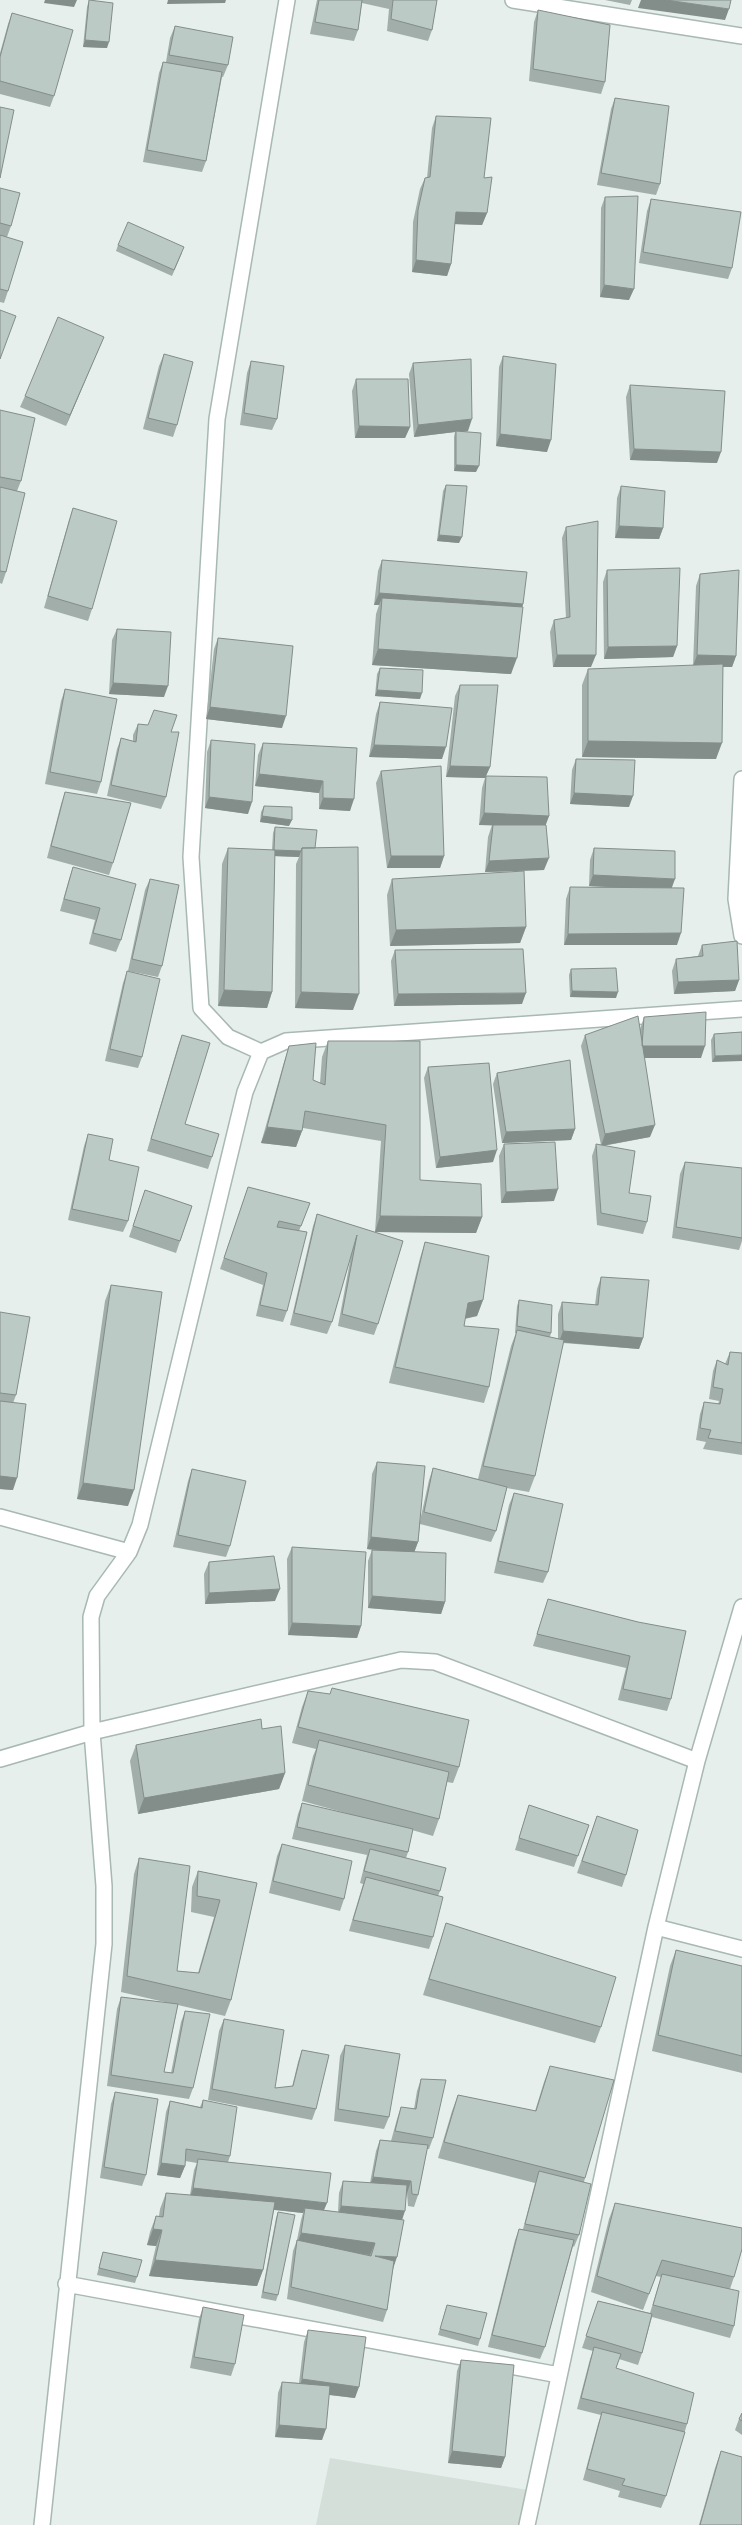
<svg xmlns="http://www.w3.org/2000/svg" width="742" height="2525" viewBox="0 0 742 2525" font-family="'Roboto Condensed',sans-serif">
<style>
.built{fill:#d4dfda}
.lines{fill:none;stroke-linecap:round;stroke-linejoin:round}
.minor-casing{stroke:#a8b8b2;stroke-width:18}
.minor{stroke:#fff;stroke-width:15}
.wall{fill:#a1aea9}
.shaded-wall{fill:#838d89}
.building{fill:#bbcac4;stroke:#838d89}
</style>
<rect width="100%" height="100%" fill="#e6efeb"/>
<path class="built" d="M330,2458L534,2491L527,2525H316Z"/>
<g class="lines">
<defs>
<path id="minor" d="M513,0L742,36
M742,779L736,899L742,936
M261,1052L228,1037L201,1008L191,857L217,419L287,0
M0,1517L129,1552
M0,1759L92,1732L401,1660L435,1662L697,1761
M656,1927L742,1949
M66,2284L559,2375
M42,2525L104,1944V1886L92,1732L91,1617L97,1596L129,1552L140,1525L245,1092L261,1052L286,1041L742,1009
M527,2525L656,1927L697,1761L742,1607"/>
</defs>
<use href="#minor" class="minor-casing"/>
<use href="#minor" class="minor"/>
</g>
<path class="wall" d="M89,0L107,48L83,47L87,7Z
M317,0H437L432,30L428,41L387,31L389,9L362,3L358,30L354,41L310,34Z
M605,0H632L630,5Z
M538,10L605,82L601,94L529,81L534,22Z
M12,13L54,96L50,107L0,94V53L8,24Z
M175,26L228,65L223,77H222L206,161L202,172L143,162L159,73L163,62H166L170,38Z
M615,98L660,184L656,195L597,185L611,109Z
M436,116L484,178L487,213L482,225L455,224L451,264L447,276L412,272L413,222L420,189L425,178H427L432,128Z
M0,188L11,226L7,237L8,291L4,303L0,302Z
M605,197L629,300L600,297L601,208Z
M651,199L732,268L728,279L639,263L647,211Z
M118,245L182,253L172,276L116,251Z
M104,337L66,426L20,407L25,396Z
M164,354L177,425L173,437L143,429L159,366Z
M503,356L547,452L496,446L499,367Z
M251,361L277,419L272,430L240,425L247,373Z
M413,363L468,431L464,432L476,472L454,471V437L455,432L414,437L409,374Z
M356,379L410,427L405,438H355L352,391Z
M630,385L717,463L630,460L626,397Z
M0,410L21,481L17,491L6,572L2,584L0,583Z
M446,485L459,543L437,541L443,491Z
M621,486L663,528L659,539L615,538L617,498Z
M73,508L92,609L88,621L44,608L69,520Z
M566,527L591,667H553L550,632L554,620L566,618L562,538Z
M382,560L523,604L511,674L372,665L376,614L379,605H374L378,571Z
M607,570L677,646L673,657L604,659L603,582Z
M700,574L736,656L732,667H723L716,759L582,757V685L588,669L693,666L696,586Z
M117,629L164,697L109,694L112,640Z
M218,638L282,728L206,719L214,649Z
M380,668L420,699L375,696L377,674Z
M460,685L490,767L486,776L549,816L545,825L544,870L485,872L488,837L492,825H479L482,788L485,778L446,777L455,696Z
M65,689L101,782L97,794L45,784L61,701Z
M380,702L442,759L369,757L376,714Z
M138,724L171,732L166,797L161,809L107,796L117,749L121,738L133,741V735Z
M211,740L248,814L205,808L207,752Z
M263,743L357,748L350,811L319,809V793L255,786L258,755Z
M576,759L629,807L570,804L572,770Z
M381,771L444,856L440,868H387L376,783Z
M65,792L113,863L109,875L47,858L61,804Z
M264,806L289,826L260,822L261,812Z
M275,827L315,848L353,1010L295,1008L296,864L299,857L275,856L272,992L267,1008L218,1006L222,864L228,848L272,850L273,833Z
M594,848L672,888L677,945H564L566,899L570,887H610L589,886L590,860Z
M73,867L121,940L116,952L89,944L95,920L60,911L69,879Z
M150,879L162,966L158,977L128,971L145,890Z
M392,879L526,927L520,943L390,946L387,895Z
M702,945L739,980L735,991L674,994L672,971L676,959L698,956Z
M395,950L522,1004L394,1006L391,961Z
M571,969L616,998L570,997L569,975Z
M127,971L142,1057L138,1068L105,1061L123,983Z
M644,1017L701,1058H644L650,1137L603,1146L629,1193L647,1222L643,1234L597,1225L592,1156L596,1144L601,1145L581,1046L585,1035L640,1029Z
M742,1032L712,1062L711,1040L714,1034Z
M182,1035L185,1124L212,1157L208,1169L147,1151L178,1046Z
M328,1041H420V1180L482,1217L476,1233L375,1232L381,1141L303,1128L296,1147L261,1143L284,1062L289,1046L313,1080L320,1083L322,1057Z
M428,1067L493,1162L436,1168L424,1078Z
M497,1073L575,1129L571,1140L502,1143L493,1084Z
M88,1134L109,1160L128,1221L123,1232L68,1220L84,1146Z
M504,1144L554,1201L501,1203L499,1156Z
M685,1162L742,1168V1241L739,1250L672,1238L680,1174Z
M248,1187L310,1203L299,1231L287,1311L283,1322L256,1316L263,1285L220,1269Z
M145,1190L192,1206L176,1253L129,1237Z
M317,1214L403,1241L378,1324L374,1335L338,1326L351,1256L332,1322L327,1334L290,1325L313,1226Z
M425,1242L483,1300L477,1316L465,1319L464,1326L489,1387L484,1403L389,1383L420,1258Z
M601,1277L643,1338L639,1349L563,1343L535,1476L529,1492L507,1488L496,1531L491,1542L420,1524L418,1542L414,1552L445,1602L441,1614L368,1608V1561L372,1550H373L367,1549L372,1474L377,1462L420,1521L429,1480L433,1468L478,1479L511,1346L516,1333H515L517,1306L519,1300L551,1333L550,1337L558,1339V1314L562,1302L595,1305L597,1289Z
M111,1285L128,1506L77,1499L105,1301Z
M0,1312L16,1395L13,1403V1490L0,1489Z
M730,1352L742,1353V1455L703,1449L706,1442L696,1440L700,1414L704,1402L718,1404L719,1401L709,1399L713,1371L717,1360L725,1364Z
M192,1469L230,1546L226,1557L173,1547L188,1481Z
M514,1493L548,1572L543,1583L494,1573L509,1505Z
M292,1547L361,1626L357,1638L288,1635L287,1559Z
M209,1562L275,1601L205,1604L204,1574Z
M548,1599L638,1622L671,1699L667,1711L618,1700L626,1668L533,1646Z
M308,1691L459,1767L453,1783L447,1782L439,1819L433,1836L412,1830L408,1852L406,1858L440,1891L438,1896L433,1937L429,1949L349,1931L363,1884L360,1883L367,1855L292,1839L298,1814L302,1803L353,1815L302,1801L313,1756L316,1749L292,1743L302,1707Z
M262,1729L285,1773L279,1789L138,1814L130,1761L136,1745Z
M529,1805L589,1825L574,1867L515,1850Z
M597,1816L626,1875L622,1887L577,1873Z
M282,1844L344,1899L340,1911L269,1893L277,1856Z
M139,1858L177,1971L198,1973L214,1917L191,1912L192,1887L198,1871L257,1883L231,2000L225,2016L178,2005L164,2072L171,2073L181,2022L185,2011L193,2088L189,2099L107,2086L117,2009L121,1997L169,2003L121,1992L134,1874Z
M446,1923L601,2027L595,2043L423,1995Z
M676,1950L742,1966V2073L652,2051L670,1966Z
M224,2019L275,2088L292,2087L298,2062L302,2050L316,2109L312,2120L208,2100L219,2031Z
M345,2045L389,2117L384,2129L334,2121L340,2056Z
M550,2066L585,2178L584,2182L579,2235L574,2247L573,2246L545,2347L540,2359L488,2347L515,2240L519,2229H523L535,2183L438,2158L452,2111L458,2095L535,2111L544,2082Z
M421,2079L433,2138L429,2149H427L418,2195L414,2207L408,2206L407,2193L393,2269L387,2310L383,2322L287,2299L293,2251L297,2240L301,2220L303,2213L274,2210L263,2270L257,2286L149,2276L156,2246L147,2245L150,2232L156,2216H159L160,2209L166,2193L190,2195L194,2170L197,2163L185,2161V2166L180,2178L157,2175L166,2112L170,2101L200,2107L203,2100L230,2156L228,2162L324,2210L338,2212L339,2193L343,2181L370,2183L376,2151L380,2140L391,2141L397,2119L401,2107L414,2109L417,2091Z
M115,2092L146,2175L142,2186L100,2178L111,2104Z
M615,2203L734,2277L730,2289L734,2326L730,2338L652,2317L642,2353L638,2365L619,2359L616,2368L687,2424L666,2496L661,2508L618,2497L620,2491L583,2480L598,2424L601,2415L577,2409L590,2359L593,2351L582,2348L598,2301L650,2313L661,2277L656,2276L643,2310L591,2292L609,2219Z
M278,2212V2295L276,2301L261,2298L276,2218Z
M103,2252L137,2277L135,2283L97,2275L101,2258Z
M447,2305L480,2339L478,2346L438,2335Z
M203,2307L235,2364L231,2376L190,2368L199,2319Z
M308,2330L355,2398L329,2395L322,2440L275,2437L278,2393L282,2382L299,2383L304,2342Z
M461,2360L505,2457L501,2468L448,2463L457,2371Z
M742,2413V2435L735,2430L739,2419Z
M721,2451L742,2525H699L715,2468Z"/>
<path class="shaded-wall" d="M45,0H77L74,7L44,3Z
M168,0H226L225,3L167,4Z
M641,0H666L729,9L725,20L638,8Z
M85,40L109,42L107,48L83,47Z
M456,212L487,213L482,225L452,224Z
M416,260L451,264L447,276L412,272Z
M604,285L634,289L629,300L600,297Z
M104,337L99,348L66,426L70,415Z
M472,419L468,431L456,432V431L455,432L414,437L418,425Z
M359,426L410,427L405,438H355Z
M500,434L551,440L547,452L496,446Z
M634,449L721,452L717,463L630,460Z
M456,465L479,466L476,472L454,471Z
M619,526L663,528L659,539L615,538Z
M439,535L462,537L459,543L437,541Z
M379,593L523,604L519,616L382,598L379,605H374Z
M677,646L673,657L604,659L608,647Z
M378,649L517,658L511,674L372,665Z
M557,655H596L591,667H553Z
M697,655L736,656L732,667L693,666Z
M113,683L168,686L164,697L109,694Z
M377,690L422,693L420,699L375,696Z
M210,707L286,716L282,728L206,719Z
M588,741L722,743L716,759L582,757Z
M374,745L446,747L442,759L369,757Z
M450,766L490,767L485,778L446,777Z
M259,774L323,781L319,793L255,786Z
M574,793L633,796L629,807L570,804Z
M209,797L252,802L248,814L205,808Z
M323,798L354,799L350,811L319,809Z
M484,813L549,816L545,827L479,825Z
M262,816L292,820L289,826L260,822Z
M274,850L301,851L299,857L272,856Z
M391,856H444L440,868H387Z
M549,858L544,870L485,872L489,861Z
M593,875L675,879L671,890L589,886Z
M526,927L520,943L390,946L396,930Z
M681,933L677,945H564L568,934Z
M739,980L735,991L674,994L678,982Z
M224,990L272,992L267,1008L218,1006Z
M572,991L618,992L616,998L570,997Z
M301,992L359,994L353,1010L295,1008Z
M526,993L522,1004L394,1006L398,994Z
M642,1046H705L701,1058H638Z
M742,1055V1061L712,1062L715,1056Z
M655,1125L650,1137L601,1146L605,1134Z
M267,1127L302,1131L296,1147L261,1143Z
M575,1129L571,1140L502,1143L506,1132Z
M497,1150L493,1162L436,1168L440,1157Z
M558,1189L554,1201L501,1203L506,1192Z
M380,1216L482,1217L476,1233L375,1232Z
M483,1300L477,1316L462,1319L468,1303Z
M563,1331L643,1338L639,1349L559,1342Z
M0,1476L17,1478L13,1490L0,1489Z
M83,1483L134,1490L128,1506L77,1499Z
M371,1537L418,1542L414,1553L367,1549Z
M280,1589L275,1601L205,1604L209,1593Z
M372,1596L445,1602L441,1614L368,1608Z
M292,1623L361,1626L357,1638L288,1635Z
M285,1773L279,1789L138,1814L144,1798Z
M161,2163L185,2166L180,2178L157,2175Z
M373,2177L411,2181L407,2193L369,2188Z
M193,2188L327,2203L322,2215L305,2208L303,2213L189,2200Z
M341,2206L405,2211L401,2223L337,2218Z
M153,2229L162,2230L156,2246L147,2245Z
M301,2233L375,2243L370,2255L297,2244Z
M375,2256L397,2257L393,2269Z
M155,2260L263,2270L257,2286L149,2276Z
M302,2379L359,2387L355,2398L298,2391Z
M279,2425L326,2429L322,2440L275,2437Z
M452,2451L505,2457L501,2468L448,2463Z"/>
<path class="building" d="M89,0L113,3L109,42L85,40Z
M319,0H362L358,30L315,22Z
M393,0H437L432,30L391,19Z
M666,0H731L729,9Z
M538,10L610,25L605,82L533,69Z
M12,13L73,30L54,96L0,81V57Z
M175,26L233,37L228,65L169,55Z
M163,62L222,72L206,161L147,150Z
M615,98L669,106L660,184L601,173Z
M0,107L14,110L0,178Z
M436,116L491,118L484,178L492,177L487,213L456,212L451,264L416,260L418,210L425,178L430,177Z
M0,188L20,193L11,226L0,223Z
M638,196L634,289L604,285L605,197Z
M651,199L741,212L732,268L643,252Z
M128,222L184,247L174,270L118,245Z
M0,235L23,242L8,291L0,289Z
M0,310L16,316L0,359Z
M58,317L104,337L70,415L25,396Z
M164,354L193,362L177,425L148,418Z
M503,356L556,364L551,440L500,434Z
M471,359L472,419L418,425L413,363Z
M251,361L284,366L277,419L244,413Z
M356,379H408L410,427L359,426Z
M630,385L725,391L721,452L634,449Z
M0,410L35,418L21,481L0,477Z
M456,431L481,433L479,466L456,465Z
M446,485L467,486L462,537L439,535Z
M621,486L665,491L663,528L619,526Z
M0,487L25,493L6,572L0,571Z
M73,508L117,521L92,609L48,596Z
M598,521L596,655H557L554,620L570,617L566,527Z
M382,560L527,572L523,604L379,593Z
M680,568L677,646L608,647L607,570Z
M739,570L736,656L697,655L700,574Z
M382,598L523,607L517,658L378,649Z
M117,629L171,632L168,686L113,683Z
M218,638L293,646L286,716L210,707Z
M723,664L722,743L588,741V669Z
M380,668L423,670L422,693L377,690Z
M460,685H498L490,767L450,766Z
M65,689L117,699L101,782L50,772Z
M380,702L452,708L446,747L374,745Z
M154,710L177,715L171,732H179L166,797L111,785L121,738L136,742L138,724L148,725Z
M211,740L255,744L252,802L209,797Z
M263,743L357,748L354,799L323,798V781L259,774Z
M576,759L635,760L633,796L574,793Z
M441,766L444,856H391L381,771Z
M486,776L547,777L549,816L484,813Z
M65,792L131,803L113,863L51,846Z
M264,806L292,807V820L262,816Z
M493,825H546L549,858L489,861Z
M275,827L317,830L315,848H302L301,851L274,850Z
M358,847L359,994L301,992L302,848Z
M228,848L275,850L272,992L224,990Z
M594,848L675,851V879L593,875Z
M73,867L136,884L121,940L93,933L100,908L64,899Z
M524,871L526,927L396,930L392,879Z
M150,879L179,885L162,966L132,959Z
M570,887L684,888L681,933L568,934Z
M737,941L739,980L678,982L676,959L703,956L702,945Z
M523,949L526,993L398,994L395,950Z
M616,968L618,992L572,991L571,969Z
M127,971L160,979L142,1057L110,1049Z
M706,1012L705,1046H642L644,1017Z
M638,1016L655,1125L605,1134L585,1035Z
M742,1032V1055L715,1056L714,1034Z
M182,1035L210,1043L185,1124L219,1134L212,1157L151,1139Z
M328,1041H420V1180L481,1184L482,1217L380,1216L386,1125L305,1111L302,1131L267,1127L289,1046L316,1043L313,1080L325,1085Z
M570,1060L575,1129L506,1132L497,1073Z
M489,1063L497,1150L440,1157L428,1067Z
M88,1134L113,1139L109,1160L139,1167L128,1221L72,1209Z
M555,1142L558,1189L506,1192L504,1144Z
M596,1144L635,1151L629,1193L651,1196L647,1222L601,1213Z
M685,1162L742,1168V1238L676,1227Z
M248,1187L310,1203L301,1226L279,1221L277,1227L307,1232L287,1311L260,1305L267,1273L224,1258Z
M145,1190L192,1206L180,1241L133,1226Z
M317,1214L403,1241L378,1324L342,1314L357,1235L332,1322L294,1313Z
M425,1242L489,1256L483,1300L468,1303L464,1326L499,1329L489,1387L395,1367Z
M601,1277L649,1280L643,1338L563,1331L562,1302L598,1305Z
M111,1285L162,1292L134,1490L83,1483Z
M519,1300L552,1305L551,1333L517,1326Z
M0,1312L30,1317L16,1395L0,1393Z
M517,1330L564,1340L535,1476L483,1466Z
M730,1352L742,1353V1443L708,1438L711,1430L700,1428L704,1402L720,1404L723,1389L713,1387L717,1360L728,1365Z
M0,1401L26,1404L17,1478L0,1476Z
M377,1462L425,1466L418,1542L371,1537Z
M433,1468L507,1487L496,1531L424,1512Z
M192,1469L246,1481L230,1546L178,1535Z
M514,1493L563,1504L548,1572L498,1561Z
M292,1547L366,1552L361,1626L292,1623Z
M372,1550L446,1553L445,1602L372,1596Z
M274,1556L280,1589L209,1593V1562Z
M548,1599L638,1622L686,1631L671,1699L623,1689L630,1656L537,1634Z
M332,1688L469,1720L459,1767L298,1727L308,1691L330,1694Z
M261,1719L262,1729L281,1726L285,1773L144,1798L136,1745Z
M319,1740L449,1772L439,1819L308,1785Z
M302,1803L413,1829L408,1852L297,1827Z
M529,1805L589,1825L578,1856L519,1838Z
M597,1816L638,1830L626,1875L582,1861Z
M282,1844L352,1861L344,1899L273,1881Z
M370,1849L446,1868L440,1891L364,1871Z
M139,1858L190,1866L177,1971L199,1973L220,1900L197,1896L198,1871L257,1883L231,2000L127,1976Z
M366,1877L443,1897L433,1937L353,1920Z
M446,1923L616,1977L601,2027L429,1979Z
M676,1950L742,1966V2056L658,2035Z
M121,1997L178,2004L164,2072L173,2073L185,2011L210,2014L193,2088L111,2075Z
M224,2019L284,2030L275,2088L293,2086L302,2050L329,2055L316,2109L212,2089Z
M345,2045L400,2054L389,2117L338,2109Z
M550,2066L614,2080L585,2178L444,2142L458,2095L536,2111Z
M421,2079L446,2080L433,2138L395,2131L401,2107L416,2109Z
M115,2092L158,2099L146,2175L104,2167Z
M203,2100L237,2107L230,2156L186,2149L185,2166L161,2163L170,2101L202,2108Z
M380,2140L428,2145L418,2195L412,2194L411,2181L373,2177Z
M198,2159L331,2173L327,2203L193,2188Z
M539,2171L591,2184L579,2235L525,2224Z
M343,2181L407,2185L405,2211L341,2206Z
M166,2193L275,2202L263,2270L155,2260L162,2230L153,2229L156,2216L163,2217Z
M615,2203L742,2228V2249L734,2277L662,2260L649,2294L597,2276Z
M305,2208L404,2220L397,2257L375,2256L394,2261L387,2310L291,2287L297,2240L371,2256L375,2243L301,2233Z
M278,2212L295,2215L278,2295L263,2292Z
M519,2229L574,2240L545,2347L492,2335Z
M103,2252L142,2260L137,2277L99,2268Z
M662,2274L739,2291L734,2326L653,2305Z
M598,2301L652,2314L642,2353L586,2336Z
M447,2305L487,2313L480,2339L440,2329Z
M203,2307L244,2315L235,2364L194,2357Z
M308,2330L366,2337L359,2387L302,2379Z
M594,2347L621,2354L616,2368L694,2393L687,2424L581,2398Z
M461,2360L514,2365L505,2457L452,2451Z
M282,2382L330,2386L326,2429L279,2425Z
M602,2412L685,2432L666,2496L622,2485L625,2479L587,2469Z
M742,2413V2421L739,2419Z
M721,2451L742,2457V2525H700Z"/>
</svg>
